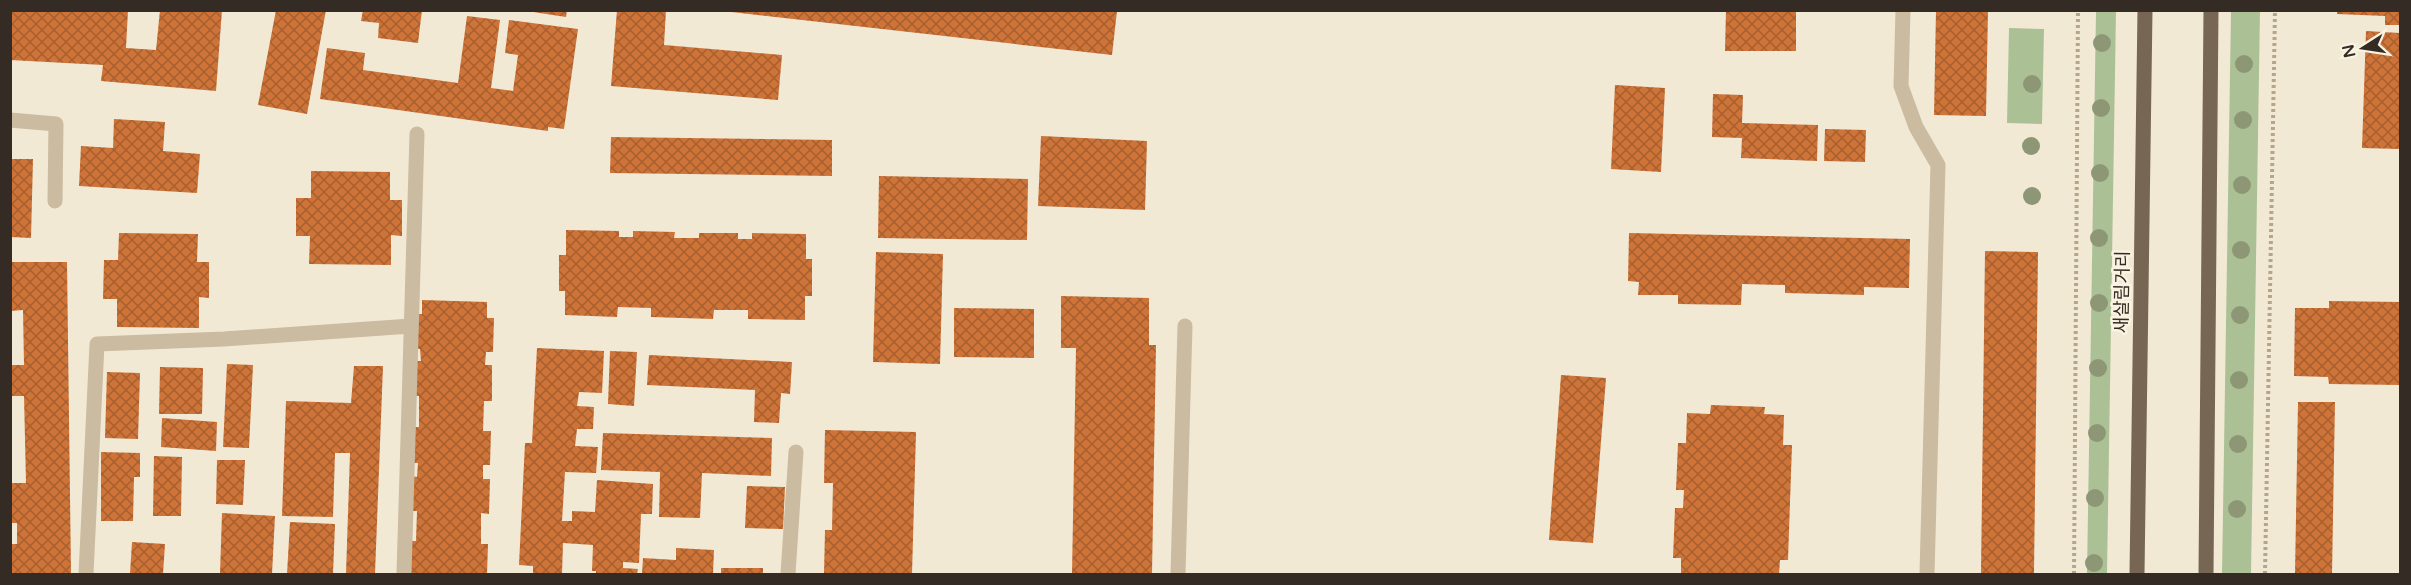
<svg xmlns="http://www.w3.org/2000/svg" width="2411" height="585" viewBox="0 0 2411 585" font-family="'Varela Round','Noto Sans KR',sans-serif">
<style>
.green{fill:#abc195}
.building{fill:url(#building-cross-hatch)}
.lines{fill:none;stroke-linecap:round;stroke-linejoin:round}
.path{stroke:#b6a58b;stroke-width:4;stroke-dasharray:3 3;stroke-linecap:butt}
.lane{stroke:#cabba1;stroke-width:15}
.street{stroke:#cabba1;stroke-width:15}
.primary{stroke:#776654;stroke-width:15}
.tree{fill:#8e9775}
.labels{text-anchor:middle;stroke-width:5;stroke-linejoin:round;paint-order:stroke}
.street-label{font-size:18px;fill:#342c24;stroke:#faf3e1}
</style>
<defs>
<pattern id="building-cross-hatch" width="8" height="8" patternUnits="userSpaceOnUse" patternTransform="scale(1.5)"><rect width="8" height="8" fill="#ce7438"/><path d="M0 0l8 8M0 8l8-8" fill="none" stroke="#a85f2f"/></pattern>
</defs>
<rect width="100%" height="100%" fill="#f2e9d5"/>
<path class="green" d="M2096,11H2116L2107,574H2087Z
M2231,11H2260L2251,574H2222Z
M2009,28L2044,29L2042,124L2007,123Z"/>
<path class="building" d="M10,10H128L126,48L156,50L160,10H222L216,91L101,81L103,65L10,60Z
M276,10H326L307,114L258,105Z
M363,10H422L418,43L378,38L379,23L361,21Z
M520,10H567L566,17Z
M617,10H666L664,45L782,55L778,100L611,86Z
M714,10H1111L1117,11L1112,55Z
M1726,10H1796V51H1725Z
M1936,10H1988L1986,116L1934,115Z
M2337,10H2400V25H2385V16L2337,14Z
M467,16L500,20L491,88L513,91L518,55L505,53L509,20L578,29L564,129L548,127V131L320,99L327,48L365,53L363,70L458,83Z
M2366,31L2400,33V149L2362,148Z
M1615,85L1665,88L1661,172L1611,169Z
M1713,94L1743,95L1742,123L1818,125L1817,161L1741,158L1742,138L1712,137Z
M114,119L165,122L163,151L200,154L197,193L79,186L81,146L113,148Z
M1825,129L1866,130L1865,162L1824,161Z
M1041,136L1147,141L1145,210L1038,206Z
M611,137L832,140V176L610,173Z
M10,159H33L31,238L10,237Z
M311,171L390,172V200H402V236L391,235V265L309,264L310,236H296V198H311Z
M879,176L1028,179L1027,240L878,238Z
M566,230L619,231V237H633V231L675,232L674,238H699V233H738V239H752V233L806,234V259H812V296H805V320L748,319V310H714L713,319L651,317V308L618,307L617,317L565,315V291H559V255H566Z
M119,233L198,234L197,262H209V298L199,297V328L117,327V299H103L104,260H118Z
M1629,233L1910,239L1909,288L1864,287V295L1785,293V285L1742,284L1741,305L1678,304V295H1638L1639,282L1628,281Z
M1985,251L2038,252L2034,574H1981Z
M876,252L943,254L940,364L873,362Z
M10,262H67L71,574H10V544H17V523H10V483H26L24,396H10V365H24L23,310L10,311Z
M1061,296L1149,298V345H1156L1152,574H1072L1076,348H1061Z
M422,300L487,302V318H494L493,352H486L485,365H492V401H484L483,431H491L490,465H483V479H490L489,514L481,513V544H488L487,574H408L409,541H416L417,511H409L411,476L417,477L418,463H411L412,427H419V396H413V361H421L420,349L414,348L415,314H422Z
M2329,301L2400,302V385L2329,384L2328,377L2294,376L2295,308H2329Z
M954,308L1034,309V358L954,357Z
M537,348L604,351L602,393L579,392L577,406L594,407L593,429H577L575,446L598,447L596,473L565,472L562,521H572V511L595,512L597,480L653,484L652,514H641L639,563L623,562V568L638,569L637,574H596V571H592L593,545L563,543L562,574H533V566L519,565L525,443H532Z
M610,351L637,352L634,406L608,404Z
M649,355L792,362L790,394L781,393L779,423L754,422L755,390L647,385Z
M227,364L253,365L249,448L223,447Z
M354,366H383L375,574H346L350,453H335L333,517L282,516L286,401L351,403Z
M160,367L203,368L202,414H159Z
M107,372L140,373L138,439L105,438Z
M1561,375L1606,378L1593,543L1549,540Z
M2298,402H2335L2332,574H2295Z
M1711,405L1765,407L1764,414L1784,415L1783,445H1792L1788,560H1780L1779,574H1681V558H1673L1675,508H1683L1684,490H1676L1678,443H1686L1687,413L1710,414Z
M162,418L217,422L216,451L161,447Z
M825,430L916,432L912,574H824L825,530H832L833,483H824Z
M603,433L772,438L771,476L702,473L700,518L659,517L660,472L601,470Z
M101,452L140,453V477H134L133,521H101Z
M154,456L182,457L181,516H153Z
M217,460H245L243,505L216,504Z
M747,486L785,487L783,529L745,528Z
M222,513L275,516L272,574H220Z
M290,522L335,524L333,574H287Z
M132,542L165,544L163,574H130Z
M676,548L714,550L713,574H642L643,558L676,560Z
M721,568H763V574H721Z"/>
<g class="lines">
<path class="path" d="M2074,574L2078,10
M2265,574L2275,10"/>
<path class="lane" d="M10,120L56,124L55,201
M86,574L97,344L224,339L411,326
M404,574L417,134
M1178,574L1185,326"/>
<path class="street" d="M1903,10L1901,86L1916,127L1938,165L1927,574
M788,574L796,452"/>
<path class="primary" d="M2137,574L2145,10
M2206,574L2211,10"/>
</g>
<g class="tree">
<circle cx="2102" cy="43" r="9"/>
<circle cx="2244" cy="64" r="9"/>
<circle cx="2032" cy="84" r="9"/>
<circle cx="2101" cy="108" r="9"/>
<circle cx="2243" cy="120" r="9"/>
<circle cx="2031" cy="146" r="9"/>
<circle cx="2100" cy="173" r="9"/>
<circle cx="2242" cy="185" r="9"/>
<circle cx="2032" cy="196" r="9"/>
<circle cx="2099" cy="238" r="9"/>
<circle cx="2241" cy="250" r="9"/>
<circle cx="2099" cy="303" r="9"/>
<circle cx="2240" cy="315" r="9"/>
<circle cx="2098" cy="368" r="9"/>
<circle cx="2239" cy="380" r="9"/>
<circle cx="2097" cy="433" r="9"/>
<circle cx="2238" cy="444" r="9"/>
<circle cx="2095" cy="498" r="9"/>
<circle cx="2237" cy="509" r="9"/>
<circle cx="2094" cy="563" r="9"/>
</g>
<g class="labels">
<g class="street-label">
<text transform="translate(2122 292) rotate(-89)" y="6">새살림거리</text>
</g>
</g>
<rect width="2411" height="585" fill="none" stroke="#342c24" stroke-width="24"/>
<g transform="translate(2363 48) rotate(258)" stroke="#faf3e1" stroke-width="4.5" paint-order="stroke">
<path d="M0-4.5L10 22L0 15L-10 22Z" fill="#342c24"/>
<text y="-9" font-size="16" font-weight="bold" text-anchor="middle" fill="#342c24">N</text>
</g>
</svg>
